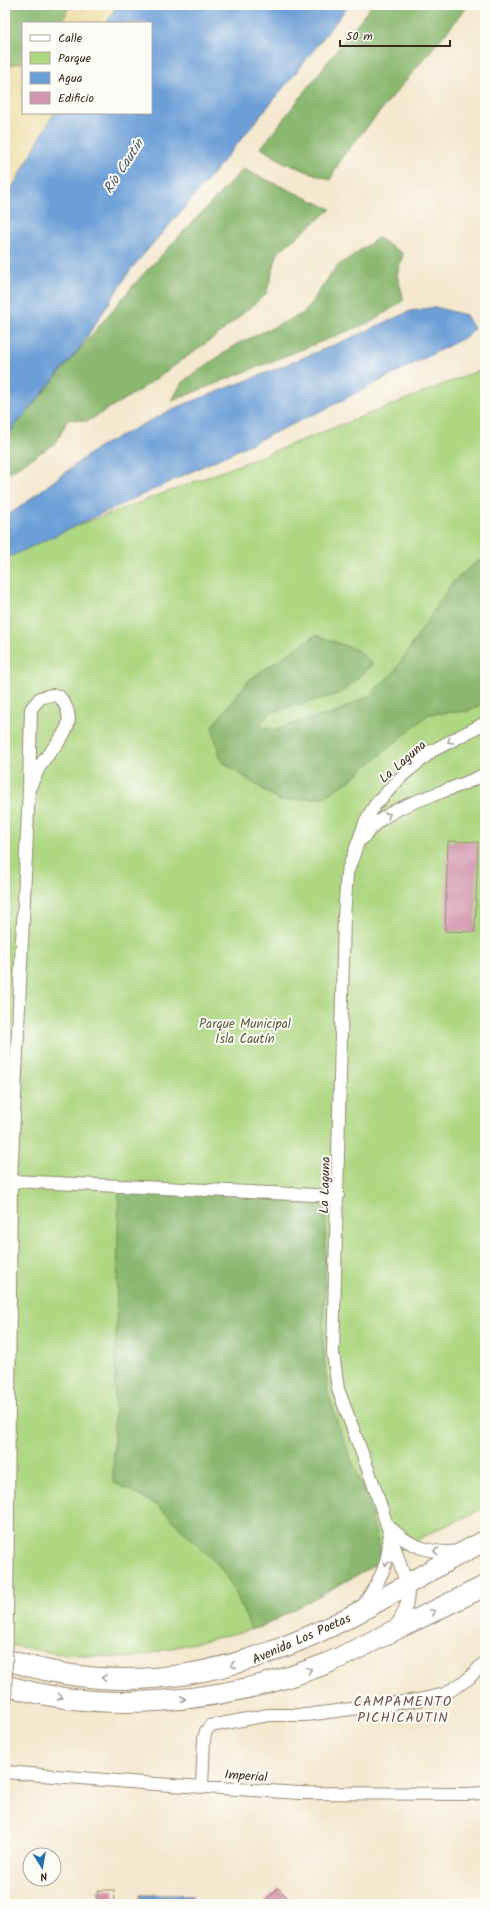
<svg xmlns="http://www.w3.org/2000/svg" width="490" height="1909" viewBox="0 0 490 1909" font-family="Kalam,sans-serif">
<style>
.green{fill:#aed782;stroke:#748050}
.forest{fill:#8ab870;stroke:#627147}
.sand{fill:#eeda9e;stroke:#94825e}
.water{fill:#6c9fd7;stroke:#54647a}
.building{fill:#d396af}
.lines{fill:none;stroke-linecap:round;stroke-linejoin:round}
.street-casing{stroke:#988976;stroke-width:14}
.primary-casing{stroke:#988976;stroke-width:22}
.street{stroke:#fff;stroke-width:12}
.primary{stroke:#fff;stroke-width:20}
.street-bridge-casing{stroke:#988976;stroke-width:14;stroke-linecap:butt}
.street-bridge{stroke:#fff;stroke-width:12}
.oneway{stroke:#a79f9a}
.labels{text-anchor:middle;stroke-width:4;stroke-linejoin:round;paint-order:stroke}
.street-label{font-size:13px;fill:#3b2a1e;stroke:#fdfcf7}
.park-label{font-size:13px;fill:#5e5e3c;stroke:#fdfcf7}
.water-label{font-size:14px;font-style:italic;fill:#4f5968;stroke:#fdfcf7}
.neighbourhood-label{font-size:14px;letter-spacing:1px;fill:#705051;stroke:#fdfcf7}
</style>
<rect width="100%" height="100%" fill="#fdfcf7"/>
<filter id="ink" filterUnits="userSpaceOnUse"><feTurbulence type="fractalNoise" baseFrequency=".025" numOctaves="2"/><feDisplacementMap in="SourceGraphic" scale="8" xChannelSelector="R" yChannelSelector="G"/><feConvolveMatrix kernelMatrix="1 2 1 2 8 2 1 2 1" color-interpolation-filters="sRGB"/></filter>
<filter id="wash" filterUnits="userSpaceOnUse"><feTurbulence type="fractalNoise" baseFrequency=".012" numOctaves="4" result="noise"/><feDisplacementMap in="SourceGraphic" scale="16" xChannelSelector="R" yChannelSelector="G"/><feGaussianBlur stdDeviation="0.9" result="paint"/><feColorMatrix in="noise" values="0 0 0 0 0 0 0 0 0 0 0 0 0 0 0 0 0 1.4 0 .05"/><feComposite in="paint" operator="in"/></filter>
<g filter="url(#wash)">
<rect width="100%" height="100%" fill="#f4e8cf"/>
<path class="green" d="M485,368V1508L436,1530L262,1627L130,1658L53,1653L5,1644V553L239,465Z"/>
<path class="forest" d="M5,5H70L62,23H23V62L5,67Z
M372,5H469L342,157L330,180L285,163L261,148Z
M243,169L331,209L278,252L266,294L220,333L143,388L88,421L68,419L56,443L5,475V438L136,282Z
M378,238L403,254L397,275L404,300L373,321L172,401L182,382L237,344L304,313L336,267Z
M485,559V702L468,711L429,714L350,780L324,797L280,801L221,761L212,727L249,680L316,635L359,651L372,664L342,693L271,712L259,726L275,730L306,719L333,714L369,695L395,671L451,584L475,563Z
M119,1185L321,1197L326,1212L323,1343L327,1388L339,1429L366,1496L380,1550L379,1563L262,1627L251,1629L234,1589L220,1567L157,1505L113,1482Z"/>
<path class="sand" d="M70,5H117L107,23H62Z
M23,62V113H54L5,201V67Z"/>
<path class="water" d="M117,5H349L298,70L191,200L131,269L79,349L5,438V201L54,113H151V23H107Z
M435,307L466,315L474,329L466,337L323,410L5,559V518L97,448L175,408L266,373L360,334L410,311Z
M140,1895H192V1904H140Z"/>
<g id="blocks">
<path class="building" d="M448,841L478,842L475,932L445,931Z
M278,1888L294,1904H262Z
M97,1890H114L115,1904H98Z"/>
</g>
</g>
<g filter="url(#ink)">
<use href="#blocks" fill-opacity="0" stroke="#988976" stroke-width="1"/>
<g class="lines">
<defs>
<path id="street" d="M362,839C367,833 373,826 379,821C405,800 454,791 485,774
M11,1181L338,1196
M389,1526C407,1546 432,1555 459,1551
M363,1606C377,1584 389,1567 389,1539
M7,1621L11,1181L29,789C33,781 36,773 40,766C55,741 84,726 59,696L51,695L40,698L31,709L29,789
M394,1628C404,1616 410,1601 407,1585L372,1480L338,1389L333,1353L344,917L347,873L366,820L375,805L402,776L432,751L485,723
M5,1772L155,1784L300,1793L465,1794L485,1793
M202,1787L204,1739L206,1731L210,1726L268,1715H306L418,1700L445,1694L468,1679L485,1662"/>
<path id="primary" d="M5,1659C131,1701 245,1673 359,1612C402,1589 441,1562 485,1541
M5,1685C107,1716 230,1702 328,1663C348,1654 367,1644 387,1634C420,1618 452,1602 485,1586"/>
</defs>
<use href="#street" class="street-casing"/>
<use href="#primary" class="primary-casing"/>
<use href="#street" class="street"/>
<use href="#primary" class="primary"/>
<defs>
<path id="street-bridge" d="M5,1704L7,1621"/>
</defs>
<use href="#street-bridge" class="street-bridge-casing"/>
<use href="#street-bridge" class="street-bridge"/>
</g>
<defs><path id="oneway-chevron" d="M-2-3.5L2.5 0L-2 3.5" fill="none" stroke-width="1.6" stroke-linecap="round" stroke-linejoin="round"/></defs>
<g class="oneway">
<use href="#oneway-chevron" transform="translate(450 741) rotate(149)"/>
<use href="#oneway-chevron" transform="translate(388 815) rotate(-31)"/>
<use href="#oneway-chevron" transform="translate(436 1551) rotate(-173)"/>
<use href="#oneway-chevron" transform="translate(386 1563) rotate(104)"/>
<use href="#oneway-chevron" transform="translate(433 1612) rotate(-26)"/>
<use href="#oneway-chevron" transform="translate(233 1665) rotate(165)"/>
<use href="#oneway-chevron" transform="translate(309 1670) rotate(-21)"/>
<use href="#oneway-chevron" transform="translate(104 1678) rotate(-175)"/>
<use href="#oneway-chevron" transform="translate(60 1697) rotate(7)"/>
<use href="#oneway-chevron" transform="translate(183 1699) rotate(-6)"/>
</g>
</g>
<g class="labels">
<g class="street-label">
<text transform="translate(402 761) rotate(-41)" y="5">La Laguna</text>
<text transform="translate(324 1185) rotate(-88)" y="5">La Laguna</text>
<text transform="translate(301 1638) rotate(-24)" y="5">Avenida Los Poetas</text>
<text transform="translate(246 1775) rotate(4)" y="5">Imperial</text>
</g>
<g class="park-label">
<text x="245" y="1028">Parque Municipal<tspan x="245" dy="15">Isla Cautín</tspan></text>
</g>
<g class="water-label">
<text transform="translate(123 166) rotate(-57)" y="5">Río Cautín</text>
</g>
<g class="neighbourhood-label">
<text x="403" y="1706">CAMPAMENTO<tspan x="403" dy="16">PICHICAUTIN</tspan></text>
</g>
</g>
<rect width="490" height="1909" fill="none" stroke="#fdfcf7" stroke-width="20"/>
<rect x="22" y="22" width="130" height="92" fill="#fdfcf7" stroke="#afa8a0"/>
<rect x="30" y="35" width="20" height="6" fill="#ffffff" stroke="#afa8a0"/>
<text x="58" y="42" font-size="12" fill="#3b2a1e">Calle</text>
<rect x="30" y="52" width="20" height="12" fill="#aed782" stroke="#afa8a0"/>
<text x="58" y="62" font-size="12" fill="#3b2a1e">Parque</text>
<rect x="30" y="72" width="20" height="12" fill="#6c9fd7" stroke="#afa8a0"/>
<text x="58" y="82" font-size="12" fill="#3b2a1e">Agua</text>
<rect x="30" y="92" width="20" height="12" fill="#d396af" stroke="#afa8a0"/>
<text x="58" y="102" font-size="12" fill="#3b2a1e">Edificio</text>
<g transform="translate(42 1867) rotate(169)"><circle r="19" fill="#fdfcf7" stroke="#afa8a0"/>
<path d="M0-3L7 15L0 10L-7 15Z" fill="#1f6fb2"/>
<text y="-6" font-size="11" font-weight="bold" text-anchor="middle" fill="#3b2a1e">N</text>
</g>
<path d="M340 40v6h110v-6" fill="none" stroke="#3b2a1e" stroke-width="2"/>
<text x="346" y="40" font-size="12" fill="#3b2a1e" stroke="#fdfcf7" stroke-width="3" paint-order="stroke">50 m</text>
</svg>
